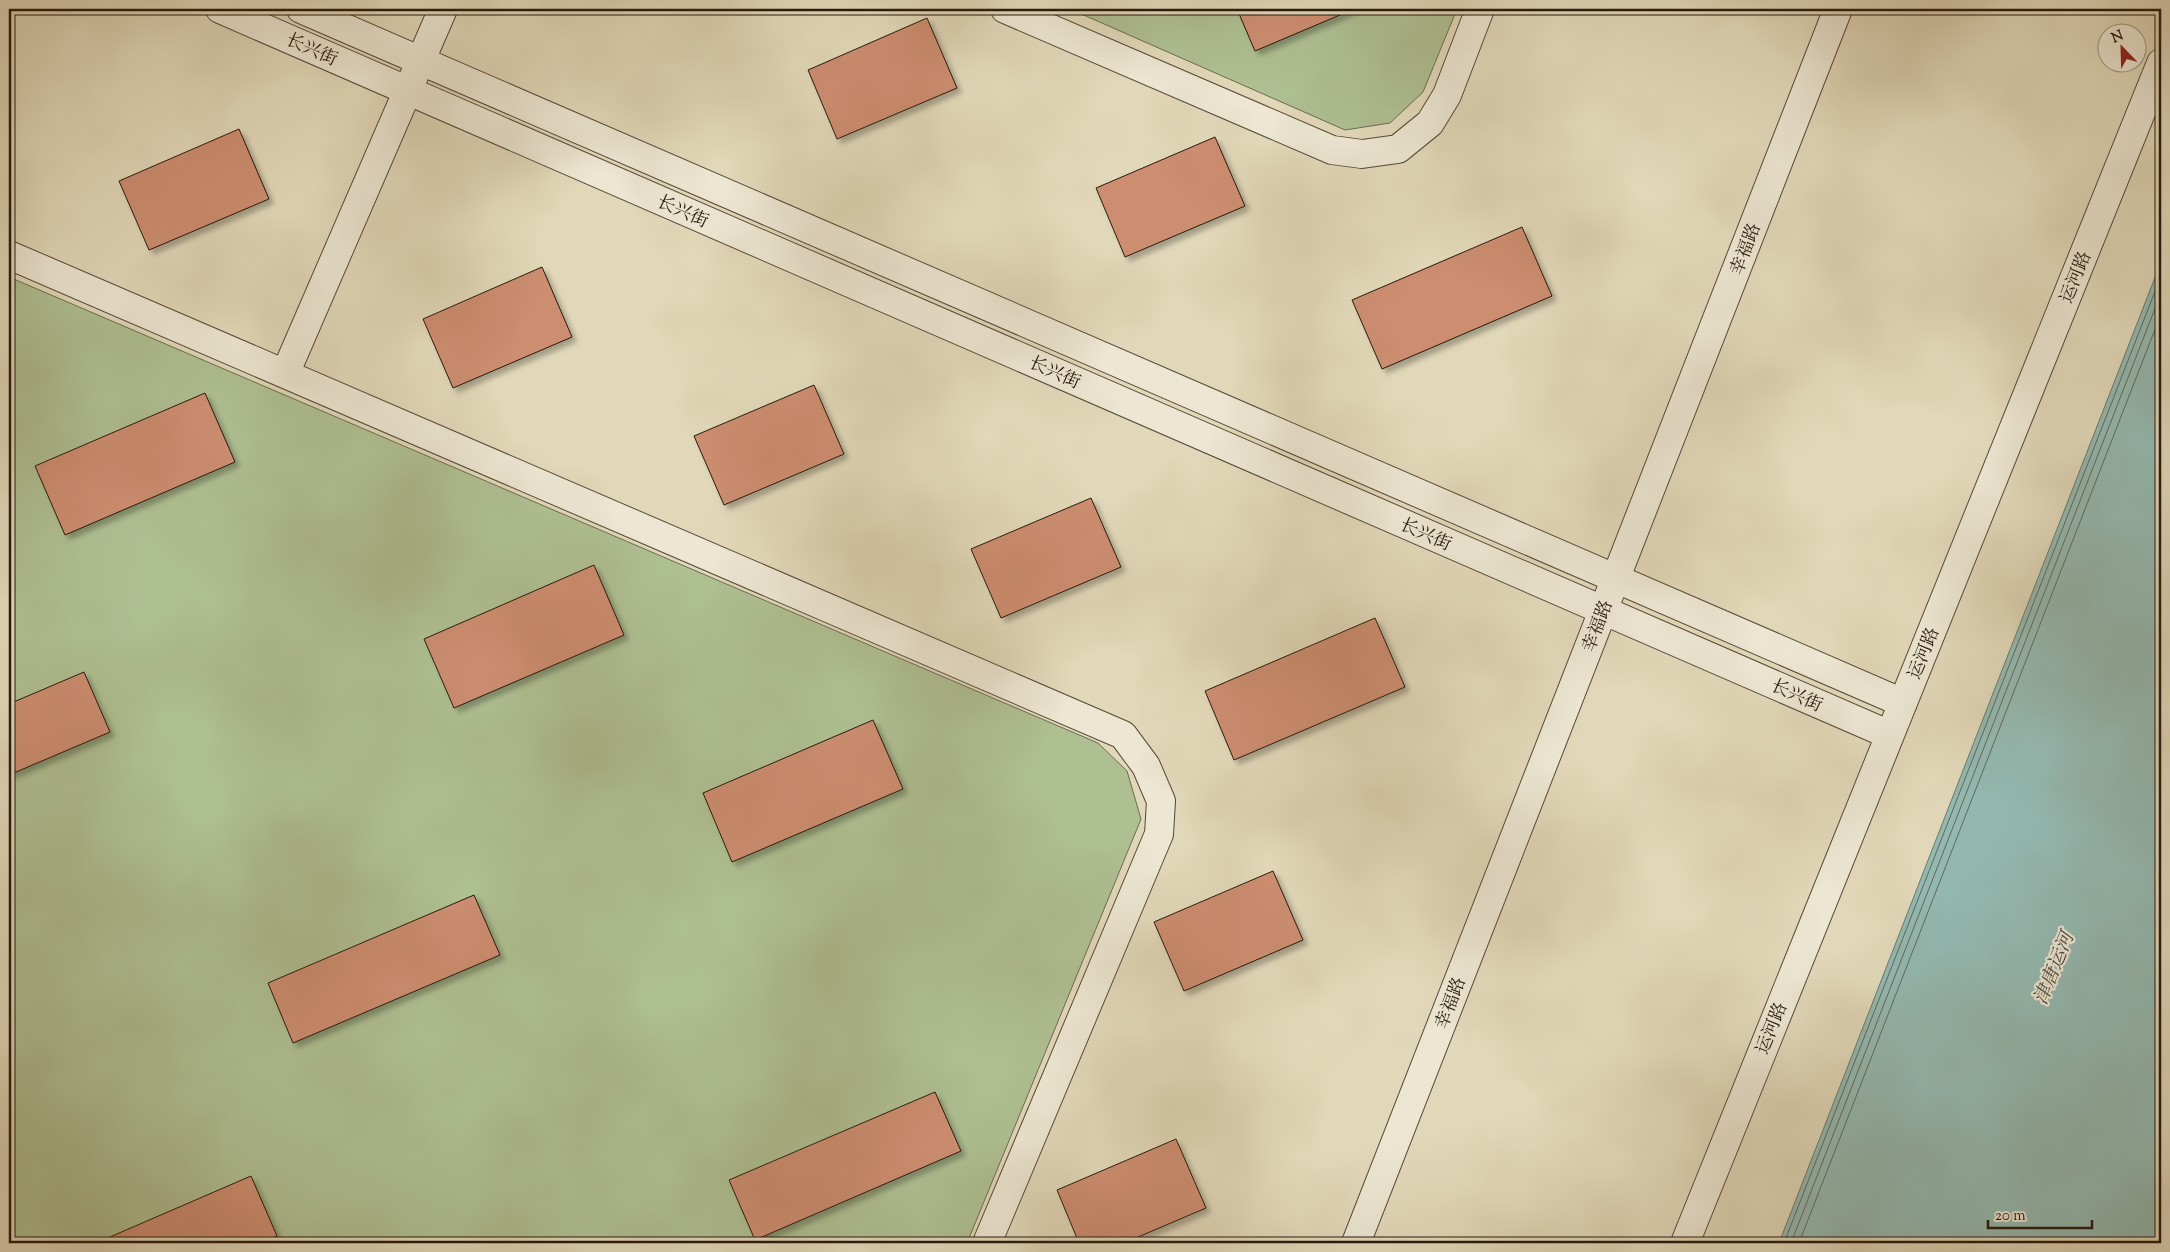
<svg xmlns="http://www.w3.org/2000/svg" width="2170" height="1252" viewBox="0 0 2170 1252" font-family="'Sorts Mill Goudy','Noto Serif SC',serif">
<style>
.green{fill:#aebf92;stroke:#6b6c50}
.water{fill:#94b9b1;stroke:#69796f}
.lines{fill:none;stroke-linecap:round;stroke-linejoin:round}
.shore{stroke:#5e695f;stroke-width:1}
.building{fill:#cc8d6f;stroke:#28190d;filter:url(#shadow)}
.minor-casing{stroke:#564938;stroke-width:30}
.minor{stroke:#ece6d2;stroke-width:28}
.labels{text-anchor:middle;stroke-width:4.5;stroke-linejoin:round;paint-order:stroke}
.street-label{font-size:18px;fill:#28190d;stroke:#ece6d2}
.water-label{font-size:19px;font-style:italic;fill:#48493e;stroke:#ece6d2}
</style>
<defs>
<filter id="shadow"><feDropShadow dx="4.5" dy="4.5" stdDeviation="2.5" flood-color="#0004"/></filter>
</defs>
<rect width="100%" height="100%" fill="#e1d8b9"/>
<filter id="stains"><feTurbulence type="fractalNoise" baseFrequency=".004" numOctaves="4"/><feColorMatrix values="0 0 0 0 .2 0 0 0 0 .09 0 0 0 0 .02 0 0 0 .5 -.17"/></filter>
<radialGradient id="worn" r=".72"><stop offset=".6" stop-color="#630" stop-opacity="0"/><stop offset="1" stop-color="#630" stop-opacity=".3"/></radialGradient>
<path class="green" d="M1070,9H1457L1423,92L1390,123L1345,130Z
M9,277L1098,743L1127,771L1141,819L967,1243H9Z"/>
<path class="water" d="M2161,262V1243H1779Z"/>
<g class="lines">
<path class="shore" d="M1784,1243L2161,276
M1791,1243L2161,293
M1799,1243L2161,314"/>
</g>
<path class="building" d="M1237,9H1354L1255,51Z
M927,18L957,88L837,139L808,70Z
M239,129L269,199L149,250L119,181Z
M1215,137L1245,206L1125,257L1096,188Z
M1522,227L1552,296L1382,369L1352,300Z
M542,267L572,337L453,388L423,319Z
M814,385L844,454L724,505L694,436Z
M205,393L235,462L65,535L35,466Z
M1091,498L1121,567L1001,618L971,549Z
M594,565L624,635L454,708L424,639Z
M1375,618L1405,687L1234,760L1205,691Z
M84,672L110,732L9,775V704Z
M873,720L903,789L732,862L703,793Z
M1273,871L1303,940L1184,991L1154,922Z
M474,895L500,955L293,1043L268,983Z
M935,1092L961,1151L755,1240L729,1180Z
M1176,1139L1206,1208L1124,1243H1079L1057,1190Z
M251,1176L277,1236L261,1243H96Z"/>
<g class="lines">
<defs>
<path id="minor" d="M220,9L1890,735
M301,9L1903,703
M1005,9L1332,150L1362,154L1398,149L1430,123L1447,95L1480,9
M9,255L1123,735L1146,766L1161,801L1159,834L987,1243
M285,374L443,9
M1356,1243L1838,9
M1685,1243L2161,63"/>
</defs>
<use href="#minor" class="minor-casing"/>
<use href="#minor" class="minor"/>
</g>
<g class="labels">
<g class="street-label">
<text transform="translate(312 49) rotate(24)" y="6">长兴街</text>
<text transform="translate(683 211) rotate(24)" y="6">长兴街</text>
<text transform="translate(1745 249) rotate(-69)" y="6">幸福路</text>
<text transform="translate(2075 277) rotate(-68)" y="6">运河路</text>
<text transform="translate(1055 372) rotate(24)" y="6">长兴街</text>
<text transform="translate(1426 534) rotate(24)" y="6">长兴街</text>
<text transform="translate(1597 626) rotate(-69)" y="6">幸福路</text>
<text transform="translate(1923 653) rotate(-68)" y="6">运河路</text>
<text transform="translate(1797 695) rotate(24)" y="6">长兴街</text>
<text transform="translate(1450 1003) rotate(-69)" y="6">幸福路</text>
<text transform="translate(1771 1028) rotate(-68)" y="6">运河路</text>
</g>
<g class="water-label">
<text transform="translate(2053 968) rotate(-68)" y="7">津唐运河</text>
</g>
</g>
<rect width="2170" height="1252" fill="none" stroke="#e1d8b9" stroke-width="30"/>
<rect x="10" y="10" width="2150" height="1232" fill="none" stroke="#28190d" stroke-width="2.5"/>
<rect x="15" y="15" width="2140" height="1222" fill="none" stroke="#28190d"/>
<g transform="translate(2122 48) rotate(337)"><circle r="24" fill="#ece6d2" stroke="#9e9483"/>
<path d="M0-4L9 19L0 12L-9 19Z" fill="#8f2418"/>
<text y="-8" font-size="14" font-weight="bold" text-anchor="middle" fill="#28190d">N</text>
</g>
<path d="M1988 1220v8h104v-8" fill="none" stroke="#28190d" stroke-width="2.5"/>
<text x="1995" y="1220" font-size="15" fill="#28190d" stroke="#ece6d2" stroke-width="4" paint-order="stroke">20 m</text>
<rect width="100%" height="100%" filter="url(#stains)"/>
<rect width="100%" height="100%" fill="url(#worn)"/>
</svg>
